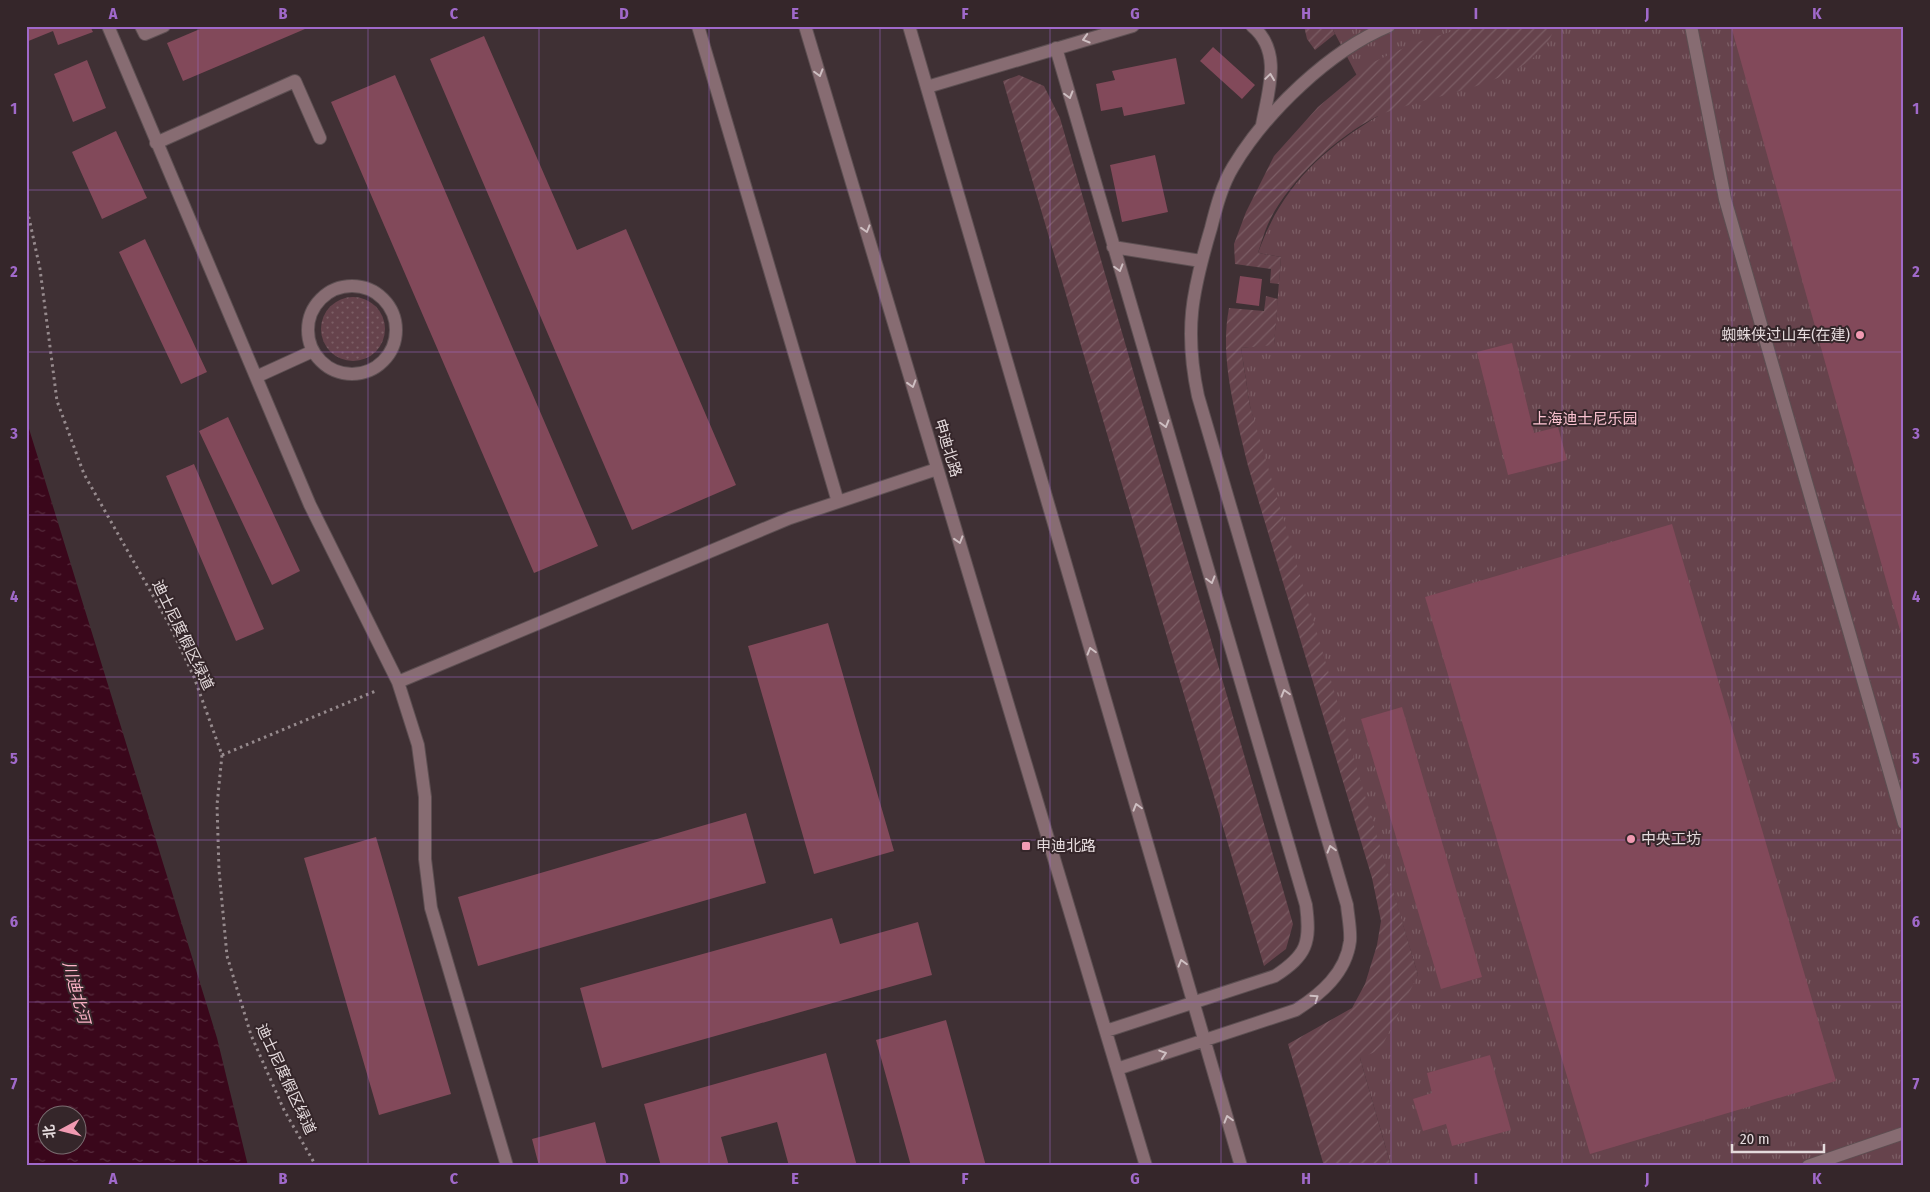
<svg xmlns="http://www.w3.org/2000/svg" width="1930" height="1192" viewBox="0 0 1930 1192" font-family="'Fira Sans Condensed','Noto Sans SC',sans-serif">
<style>
.grass{fill:url(#grass-dots)}
.park{fill:url(#park-tufts)}
.garden{fill:url(#garden-furrows)}
.water{fill:url(#water-ripples);fill-rule:evenodd}
.building{fill:#82495a}
.lines{fill:none;stroke-linecap:round;stroke-linejoin:round}
.minor-casing{stroke:#5d4f52;stroke-width:14}
.path{stroke:#968a8d;stroke-width:3;stroke-dasharray:2.5 4;stroke-linecap:butt}
.minor{stroke:#876c72;stroke-width:12}
.oneway{stroke:#cebfc2}
.grid{fill:none;stroke:#a069ca;stroke-width:1;stroke-opacity:0.55}
.poi-dot{fill:#f19ab2;stroke:#35262a;stroke-width:2}
.labels{text-anchor:middle;stroke-width:4;stroke-linejoin:round;paint-order:stroke}
.poi-label{font-size:15px;fill:#e5dbdd;stroke:#35262a;text-anchor:start}
.park-label{font-size:15px;fill:#fbc3d1;stroke:#35262a}
.street-label{font-size:15px;fill:#e5dbdd;stroke:#35262a}
.water-label{font-size:16px;font-style:italic;fill:#feb4c8;stroke:#35262a}
.neatline{fill:none;stroke:#a069ca;stroke-width:2}
.grid-label{font-size:16px;text-anchor:middle;font-weight:bold;fill:#a069ca}
</style>
<defs>
<pattern id="grass-dots" width="8" height="8" patternUnits="userSpaceOnUse" patternTransform="scale(1.25)"><rect width="8" height="8" fill="#66434c"/><path d="M2 2h.1M6 6h.1" fill="none" stroke="#7c5e65" stroke-width="1.8" stroke-linecap="round"/></pattern>
<pattern id="park-tufts" width="24" height="20" patternUnits="userSpaceOnUse" patternTransform="scale(1.25)"><rect width="24" height="20" fill="#66434c"/><path d="M3 7l-1-3M5 7V3M7 7l1-3M15 17l-1-3M17 17v-4M19 17l1-3" fill="none" stroke="#7c5e65"/></pattern>
<pattern id="garden-furrows" width="10" height="10" patternUnits="userSpaceOnUse" patternTransform="scale(1.25)"><rect width="10" height="10" fill="#66434c"/><path d="M-1 1l2-2M0 10L10 0M9 11l2-2" fill="none" stroke="#7c5e65"/></pattern>
<pattern id="water-ripples" width="26" height="14" patternUnits="userSpaceOnUse" patternTransform="scale(1.25)"><rect width="26" height="14" fill="#3a071b"/><path d="M2 4q2-2 4 0t4 0M15 11q2-2 4 0t4 0" fill="none" stroke="#562b3c"/></pattern>
</defs>
<rect width="100%" height="100%" fill="#3f3034"/>
<path class="grass" d="M321 329a32 32 0 1 1 64 0a32 32 0 1 1-64 0Z"/>
<path class="park" d="M1331,26H1904V1166H1391L1360,1058L1418,975L1270,482L1250,406L1241,348L1274,344L1281,257L1258,253C1281,188 1320,151 1378,116Z"/>
<path class="garden" d="M1304,26H1331L1335,34L1315,50L1307,39Z
M1469,26H1555C1538,87 1427,93 1378,116C1337,136 1287,182 1268,224C1264,233 1261,243 1258,253L1281,257L1279,284L1270,283L1271,269L1235,264L1234,244L1246,212L1274,156L1318,107L1369,64L1415,43Z
M1019,75L1044,86L1060,118L1293,924L1286,949L1264,966L1003,81Z
M1266,296L1278,299L1274,345L1241,348L1250,406L1418,975L1380,1050L1360,1058L1391,1166H1324L1288,1044L1352,1008L1365,984L1377,945L1381,921L1372,878L1248,466C1236,415 1219,360 1229,308L1264,311Z"/>
<path class="water" d="M26,419L217,1038L248,1166H26ZM48,1114H78V1144H48Z"/>
<path class="building" d="M26,26H90L93,32L58,45L53,31L26,42Z
M207,26H312L183,81L167,43Z
M1731,26H1904V641H1903Z
M484,36L577,250L626,229L736,485L632,530L430,59Z
M1213,47L1255,85L1242,99L1200,61Z
M1176,58L1185,104L1124,116L1122,107L1101,111L1096,84L1115,80L1112,71Z
M87,60L106,108L73,122L54,74Z
M395,75L598,546L534,573L331,102Z
M116,131L147,198L102,219L72,152Z
M1155,155L1168,212L1122,222L1110,165Z
M145,239L207,372L181,384L119,252Z
M1240,276L1262,279L1259,306L1236,303Z
M1512,343L1534,433L1558,427L1567,460L1508,475L1477,352Z
M228,417L300,571L272,585L199,431Z
M194,464L264,629L236,641L166,476Z
M1672,524L1836,1081L1590,1154L1425,597Z
M828,623L894,851L814,874L748,646Z
M1402,707L1482,977L1441,989L1361,719Z
M746,813L766,883L478,966L458,897Z
M376,837L451,1094L379,1115L304,858Z
M832,918L840,944L918,922L932,975L602,1068L580,988Z
M946,1020L986,1166H911L876,1040Z
M826,1053L857,1166H789L777,1122L721,1137L729,1166H661L644,1104Z
M1490,1055L1511,1130L1452,1146L1446,1124L1423,1131L1413,1099L1432,1093L1427,1073Z
M595,1122L607,1166H539L532,1139Z"/>
<g class="lines">
<defs>
<path id="minor" d="M108,26L310,505L398,682L418,745L425,797V859L431,908L507,1166
M141,26L145,34L164,26
M698,26L838,502
M805,26L1146,1166
M909,26L1241,1166
M1252,26C1283,51 1268,92 1262,125
M1691,26L1725,199L1904,823
M1056,48L1306,905C1311,943 1307,955 1275,976L1106,1031
M927,87L1133,26
M156,143L295,81L320,138
M1113,247L1201,261
M308 330a44 44 0 1 1 88 0a44 44 0 1 1-88 0Z
M256,377L313,351
M398,682L790,518L937,469
M1117,1069L1296,1010C1321,994 1346,973 1350,941C1351,930 1348,916 1347,905L1198,396C1184,330 1192,292 1211,228C1216,208 1222,185 1233,167C1266,112 1329,51 1389,26
M1808,1166L1904,1133"/>
</defs>
<use href="#minor" class="minor-casing"/>
<path class="path" d="M26,204L40,269L57,401L84,474L169,624L194,677L222,755L217,805L219,870L227,956L251,1035L284,1110L316,1166
M222,755L378,690"/>
<use href="#minor" class="minor"/>
</g>
<defs><path id="oneway-chevron" d="M-2-3.5L2.5 0L-2 3.5" fill="none" stroke-width="1.6" stroke-linecap="round" stroke-linejoin="round" transform="scale(1.25)"/></defs>
<g class="oneway">
<use href="#oneway-chevron" transform="translate(1086 39) rotate(164)"/>
<use href="#oneway-chevron" transform="translate(819 73) rotate(74)"/>
<use href="#oneway-chevron" transform="translate(1270 77) rotate(-82)"/>
<use href="#oneway-chevron" transform="translate(1069 95) rotate(74)"/>
<use href="#oneway-chevron" transform="translate(866 229) rotate(73)"/>
<use href="#oneway-chevron" transform="translate(1119 268) rotate(74)"/>
<use href="#oneway-chevron" transform="translate(912 384) rotate(73)"/>
<use href="#oneway-chevron" transform="translate(1165 424) rotate(74)"/>
<use href="#oneway-chevron" transform="translate(959 540) rotate(73)"/>
<use href="#oneway-chevron" transform="translate(1211 580) rotate(74)"/>
<use href="#oneway-chevron" transform="translate(1091 651) rotate(-106)"/>
<use href="#oneway-chevron" transform="translate(1285 693) rotate(-106)"/>
<use href="#oneway-chevron" transform="translate(1137 807) rotate(-106)"/>
<use href="#oneway-chevron" transform="translate(1331 849) rotate(-106)"/>
<use href="#oneway-chevron" transform="translate(1182 963) rotate(-106)"/>
<use href="#oneway-chevron" transform="translate(1315 998) rotate(-35)"/>
<use href="#oneway-chevron" transform="translate(1163 1054) rotate(-18)"/>
<use href="#oneway-chevron" transform="translate(1228 1119) rotate(-106)"/>
</g>
<path class="grid" d="M198,26V1166M368,26V1166M539,26V1166M709,26V1166M880,26V1166M1050,26V1166M1221,26V1166M1391,26V1166M1562,26V1166M1732,26V1166M26,190H1904M26,352H1904M26,515H1904M26,677H1904M26,840H1904M26,1002H1904"/>
<g class="poi-dot">
<circle cx="1860" cy="335" r="5"/>
<circle cx="1631" cy="839" r="5"/>
<rect x="1021" y="841" width="10" height="10" rx="2.5"/>
</g>
<g class="labels">
<g class="poi-label">
<text x="1850" y="340" text-anchor="end">蜘蛛侠过山车(在建)</text>
<text x="1641" y="844">中央工坊</text>
<text x="1036" y="851">申迪北路</text>
</g>
<g class="park-label">
<text x="1585" y="424">上海迪士尼乐园</text>
</g>
<g class="street-label">
<text transform="translate(948 448) rotate(73)" y="5">申迪北路</text>
<text transform="translate(183 635) rotate(64)" y="5">迪士尼度假区绿道</text>
<text transform="translate(286 1079) rotate(65)" y="5">迪士尼度假区绿道</text>
</g>
<g class="water-label">
<text transform="translate(77 992) rotate(75)" y="6">川迪北河</text>
</g>
</g>
<rect width="1930" height="1192" fill="none" stroke="#35262a" stroke-width="55"/>
<g transform="translate(62 1130) rotate(263)"><circle r="24" fill="#35262a" stroke="#7b6e72"/>
<path d="M0-4L9 19L0 12L-9 19Z" fill="#f19ab2"/>
<text y="-8" font-size="14" font-weight="bold" text-anchor="middle" fill="#e5dbdd">北</text>
</g>
<path d="M1732 1144v8h92v-8" fill="none" stroke="#e5dbdd" stroke-width="2.5"/>
<text x="1740" y="1144" font-size="15" fill="#e5dbdd" stroke="#35262a" stroke-width="4" paint-order="stroke">20 m</text>
<rect x="28" y="28" width="1874" height="1136" class="neatline"/>
<g class="grid-label">
<text x="113" y="19">A</text>
<text x="283" y="19">B</text>
<text x="454" y="19">C</text>
<text x="624" y="19">D</text>
<text x="795" y="19">E</text>
<text x="965" y="19">F</text>
<text x="1135" y="19">G</text>
<text x="1306" y="19">H</text>
<text x="1476" y="19">I</text>
<text x="1647" y="19">J</text>
<text x="1817" y="19">K</text>
<text x="14" y="114">1</text>
<text x="1916" y="114">1</text>
<text x="14" y="277">2</text>
<text x="1916" y="277">2</text>
<text x="14" y="439">3</text>
<text x="1916" y="439">3</text>
<text x="14" y="602">4</text>
<text x="1916" y="602">4</text>
<text x="14" y="764">5</text>
<text x="1916" y="764">5</text>
<text x="14" y="927">6</text>
<text x="1916" y="927">6</text>
<text x="14" y="1089">7</text>
<text x="1916" y="1089">7</text>
<text x="113" y="1184">A</text>
<text x="283" y="1184">B</text>
<text x="454" y="1184">C</text>
<text x="624" y="1184">D</text>
<text x="795" y="1184">E</text>
<text x="965" y="1184">F</text>
<text x="1135" y="1184">G</text>
<text x="1306" y="1184">H</text>
<text x="1476" y="1184">I</text>
<text x="1647" y="1184">J</text>
<text x="1817" y="1184">K</text>
</g>
</svg>
